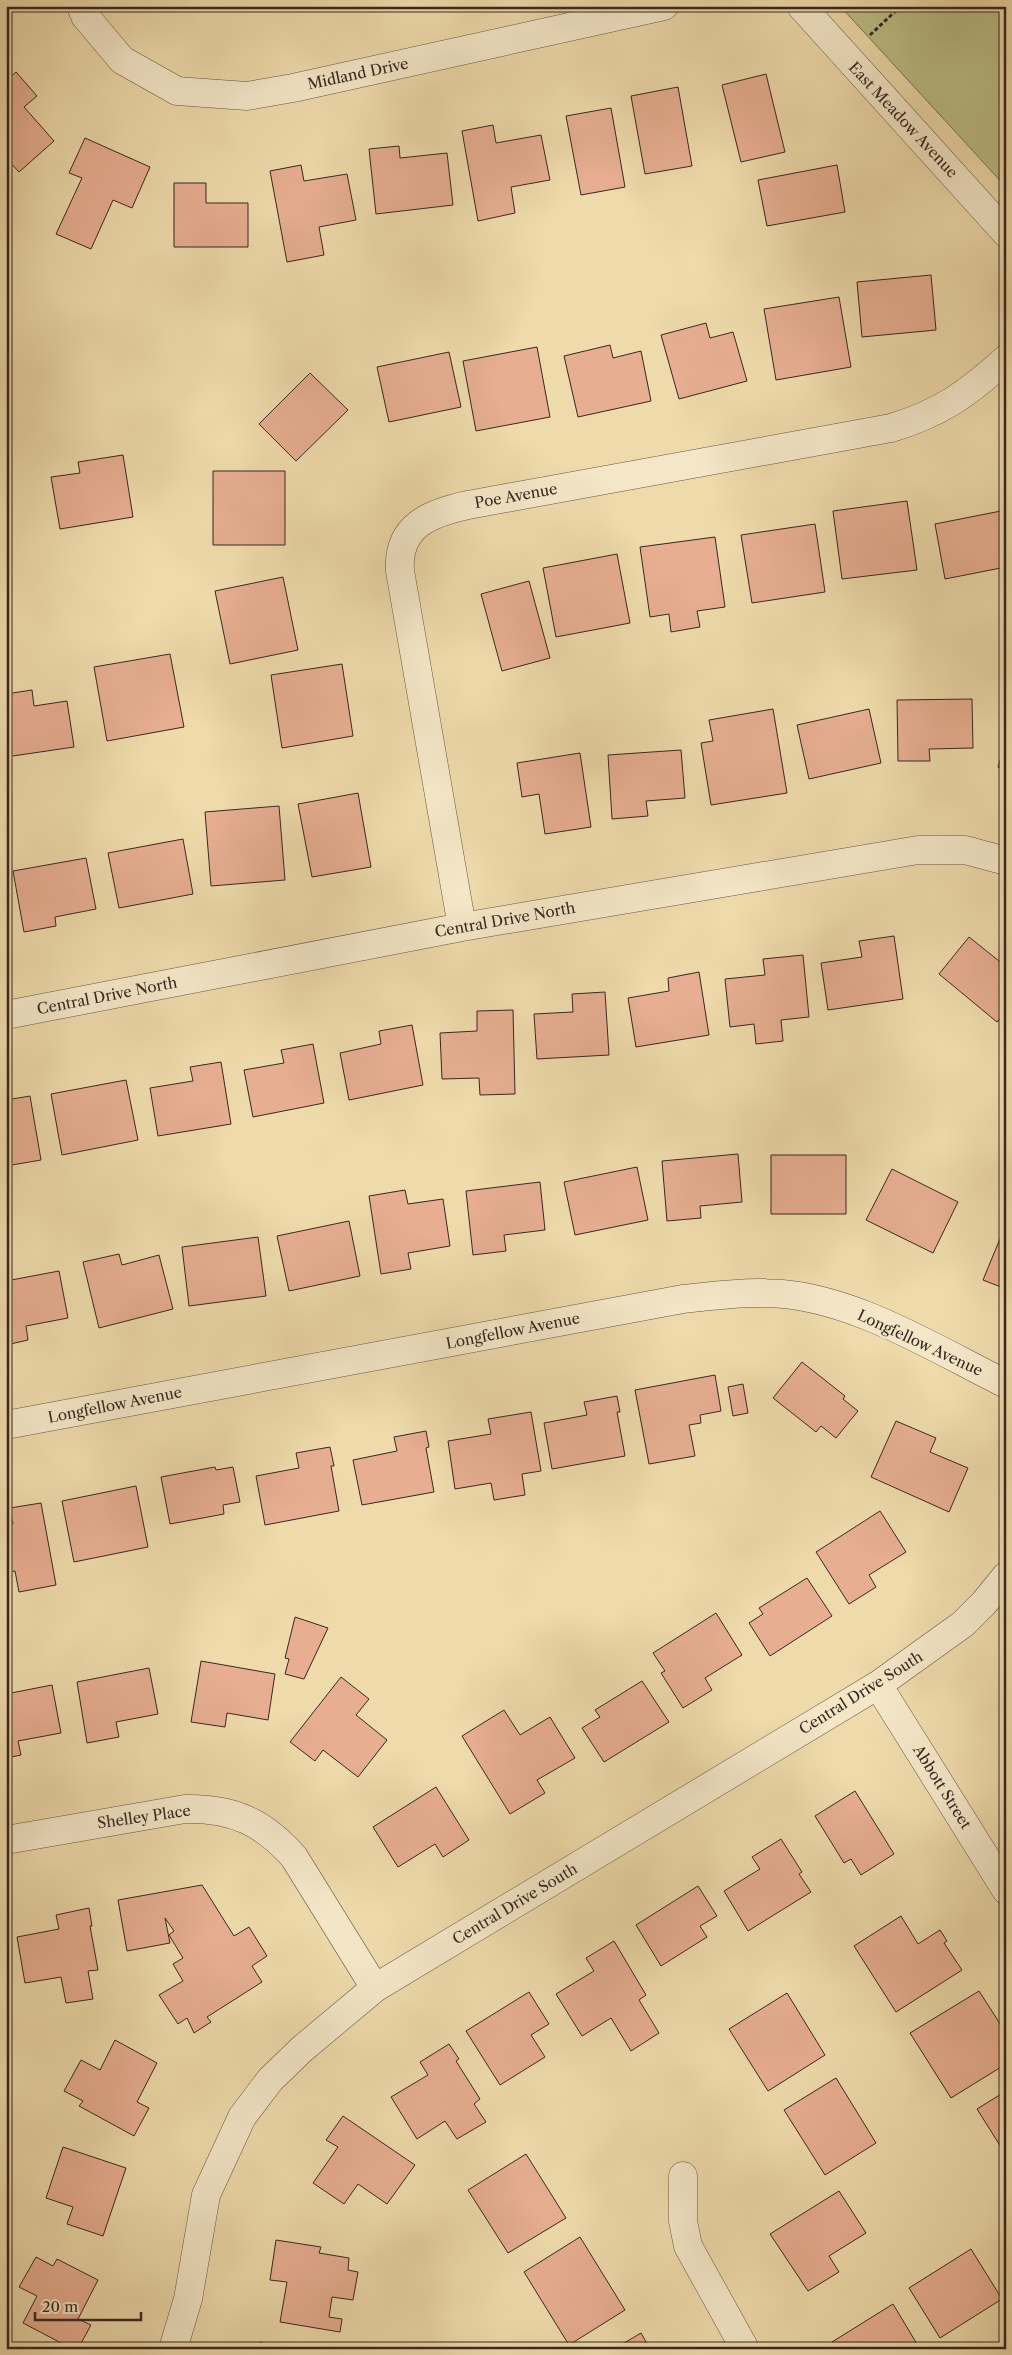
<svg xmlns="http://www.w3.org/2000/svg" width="1012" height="2355" viewBox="0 0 1012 2355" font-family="'Libre Caslon Text',serif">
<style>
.green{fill:#bcbe86;stroke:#7a7254}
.building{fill:#e7ae91;stroke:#382721}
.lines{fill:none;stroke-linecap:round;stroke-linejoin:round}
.minor-casing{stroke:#665444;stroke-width:29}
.tertiary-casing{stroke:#665444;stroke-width:29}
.path{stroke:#382721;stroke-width:3;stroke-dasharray:4 2.5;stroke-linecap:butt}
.minor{stroke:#f4e7c8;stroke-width:28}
.tertiary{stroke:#f4e7c8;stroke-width:28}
.labels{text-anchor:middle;stroke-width:5;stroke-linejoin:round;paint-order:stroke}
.street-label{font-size:15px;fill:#382721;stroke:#f4e7c8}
</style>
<rect width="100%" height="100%" fill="#eedaab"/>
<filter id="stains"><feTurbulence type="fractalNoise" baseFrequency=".004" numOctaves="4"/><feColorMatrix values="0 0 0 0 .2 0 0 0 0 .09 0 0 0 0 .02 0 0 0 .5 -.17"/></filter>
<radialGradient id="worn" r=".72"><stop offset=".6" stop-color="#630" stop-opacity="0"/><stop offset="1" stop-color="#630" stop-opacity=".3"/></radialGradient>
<path class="green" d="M840,6H1006V187Z"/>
<path class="building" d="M16,72L37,96L24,107L54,141L19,172L6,158V81Z
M766,74L785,152L741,162L722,85Z
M678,87L692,166L645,174L631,96Z
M611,108L625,187L581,195L566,116Z
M493,125L496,143L541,135L550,180L511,187L515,213L478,221L462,131Z
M85,138L150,167L132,208L113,200L91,249L56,234L82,178L69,173Z
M399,146L400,158L447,153L453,205L376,214L369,149Z
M301,165L304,181L347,174L356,220L319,227L324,255L287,262L270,171Z
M837,165L845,212L767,226L758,180Z
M174,183H206V203H248V247H174Z
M931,275L936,330L862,337L857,282Z
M839,297L851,367L776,380L764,309Z
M706,323L710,338L733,332L747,381L679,399L661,335Z
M610,345L613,358L641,351L651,401L578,417L564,356Z
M537,347L550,417L476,431L463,361Z
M449,352L461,407L389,422L377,367Z
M310,373L348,410L296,461L259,424Z
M123,455L133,517L60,529L51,477L80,473L78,462Z
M213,471H285V545H213Z
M907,501L917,570L842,579L833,511Z
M1006,510V567L945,579L935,524Z
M815,524L825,592L752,603L741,535Z
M715,537L725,607L697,611L700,627L671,632L669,614L650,617L640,547Z
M617,554L630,623L556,637L543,568Z
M283,577L298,650L230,664L215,591Z
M529,581L550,658L502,671L481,594Z
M170,654L184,727L107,741L94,667Z
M342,664L353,736L282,748L271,675Z
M32,690L34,706L67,701L74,747L6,757V694Z
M972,699L973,748L929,749L930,761H898L897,700Z
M773,709L787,793L711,805L701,743L713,741L709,720Z
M869,709L881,763L809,779L797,725Z
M1006,739V770L998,767Z
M681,750L685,798L646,801L648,816L612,819L608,755Z
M580,753L591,827L545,834L539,794L522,797L517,763Z
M358,793L371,867L312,877L298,804Z
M279,806L285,880L211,886L205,812Z
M183,839L193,894L119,908L108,853Z
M86,858L96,909L55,917L56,926L24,932L13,871Z
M894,936L903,999L828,1010L821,963L862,957L859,941Z
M969,937L1004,965L1006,962V1012L997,1022L939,974Z
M803,955L809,1017L781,1020L783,1041L756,1044L754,1024L730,1027L725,979L765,975L763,959Z
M699,972L709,1035L636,1047L628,998L669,991L668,978Z
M605,992L609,1055L537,1059L534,1014L573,1012L572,994Z
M513,1010L515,1094L480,1095L479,1078L442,1079L440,1033L477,1031V1011Z
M412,1025L423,1085L349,1100L340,1053L381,1044L379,1031Z
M313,1044L324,1103L253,1117L244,1070L284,1063L281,1050Z
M221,1062L231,1124L158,1136L150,1088L193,1081L190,1067Z
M126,1080L138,1140L62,1155L51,1094Z
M30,1096L41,1160L6,1166V1100Z
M738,1154L742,1202L700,1206L701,1218L667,1221L662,1161Z
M771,1155H846V1214H771Z
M637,1167L648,1220L575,1235L564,1182Z
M892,1169L958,1202L933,1253L866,1220Z
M540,1182L545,1230L504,1235L506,1251L473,1255L466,1191Z
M405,1190L408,1204L443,1199L450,1246L408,1253L411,1269L381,1274L369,1196Z
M349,1221L360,1276L289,1291L277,1236Z
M1004,1229L1006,1230V1289L983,1280Z
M258,1237L266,1296L189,1306L182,1247Z
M119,1254L122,1265L159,1255L173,1309L99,1328L83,1262Z
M59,1271L68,1318L26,1326L28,1340L6,1345V1281Z
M802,1362L845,1396L843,1399L858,1411L836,1438L821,1426L816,1432L773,1398Z
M715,1375L721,1411L700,1415L701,1423L689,1425L695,1456L649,1464L635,1390Z
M743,1384L748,1413L733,1416L728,1387Z
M617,1396L620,1412H617L625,1456L552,1469L544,1423L587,1415L584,1402Z
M531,1412L541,1471L522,1474L525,1495L494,1500L491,1483L455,1489L448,1441L491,1434L488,1419Z
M896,1421L936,1438L930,1452L968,1468L949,1512L871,1477Z
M426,1431L429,1447L426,1448L434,1492L362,1505L353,1460L397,1451L394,1437Z
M330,1447L334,1466H331L339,1511L265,1525L256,1476L299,1468L296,1453Z
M215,1467L216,1470L233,1467L240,1502L223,1505L224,1514L170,1524L161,1477Z
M136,1486L148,1547L74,1562L62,1501Z
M41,1503L56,1585L19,1592L15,1571L6,1573V1525L13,1524L10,1508Z
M880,1511L906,1552L869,1575L876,1587L849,1604L816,1552Z
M807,1578L832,1616L770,1656L749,1623L763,1614L759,1608Z
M716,1613L742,1655L705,1678L712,1690L683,1708L661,1673L665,1671L653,1653Z
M295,1617L328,1628L304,1679L285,1674L289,1659L285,1658Z
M201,1661L275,1674L268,1720L227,1713L225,1727L191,1722Z
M149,1668L158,1714L116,1722L119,1737L87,1743L77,1682Z
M341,1677L369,1699L356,1715L387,1740L358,1777L323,1750L315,1761L290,1742Z
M642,1681L669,1722L604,1762L582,1728L600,1717L595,1710Z
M52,1685L61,1733L18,1741L21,1755L6,1758V1694Z
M504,1710L520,1735L550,1717L575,1758L537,1780L545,1793L510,1814L462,1736Z
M436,1787L469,1840L443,1857L435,1844L398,1867L373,1827Z
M855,1791L894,1854L861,1875L851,1859L844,1863L815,1816Z
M781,1839L802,1872L799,1874L811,1892L748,1931L724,1891L760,1869L752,1857Z
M202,1885L234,1936L249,1927L267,1956L252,1966L262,1982L207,2017L211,2022L194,2033L187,2018L178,2024L159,1995L183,1981L173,1964L183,1958L169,1935L174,1931L165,1918L170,1943L127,1951L118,1900Z
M698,1886L717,1916L700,1926L707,1937L661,1966L636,1925Z
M89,1908L92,1926H90L98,1970L88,1971L93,1999L66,2003L61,1977L25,1983L17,1937L59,1929L56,1915Z
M901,1916L918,1944L940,1930L947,1941L944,1943L962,1970L896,2012L854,1946Z
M614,1941L646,1995L639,2000L659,2033L631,2051L611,2018L582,2036L556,1994L594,1971L586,1958Z
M979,1991L1006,2033V2064L951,2098L910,2033Z
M529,1992L549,2024L531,2035L545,2057L500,2085L466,2031Z
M787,1993L825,2055L768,2091L729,2029Z
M115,2040L157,2063L137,2102L149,2108L134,2136L79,2106L83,2101L64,2091L81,2060L100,2070Z
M449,2044L459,2059L456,2061L480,2099L474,2104L486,2122L457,2139L445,2121L417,2139L391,2097L428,2075L420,2062Z
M836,2078L876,2143L825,2175L784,2110Z
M1006,2091V2155L977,2109Z
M343,2116L415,2165L387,2204L358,2184L344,2204L313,2183L338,2147L326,2140Z
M63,2147L126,2168L103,2236L67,2224L73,2207L46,2198Z
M526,2154L566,2218L508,2253L468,2190Z
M839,2191L866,2233L829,2256L839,2272L808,2291L770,2234Z
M580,2237L625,2310L569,2345L524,2272Z
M276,2240L321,2247L319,2253L349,2258L348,2270L358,2272L353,2300L332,2297L329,2317L342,2319L340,2332L280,2322L287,2282L270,2280Z
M971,2249L1002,2299L940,2338L909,2288Z
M36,2257L53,2266L57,2259L98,2280L78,2319L91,2325L78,2349H65L60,2346L61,2343L23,2323L37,2296L19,2287Z
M893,2304L920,2349H836L832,2342Z
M641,2333L650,2349H614Z
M260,2342L276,2349H257Z"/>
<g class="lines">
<defs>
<path id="minor" d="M81,6L85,16L122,60L177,91L247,96L293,88L664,6
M462,927L400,571C397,525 431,513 468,505L891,428C941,413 967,394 1006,359
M6,1015L462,927L918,850H965L1006,861
M6,1425L683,1299C711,1296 738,1292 766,1293C849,1294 933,1348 1006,1384
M878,1685L1006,1890
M6,1840L185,1809C233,1808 263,1822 294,1857L375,1988
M683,2176V2221L688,2246L745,2349
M173,2349L188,2299L206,2195L242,2117L270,2080L302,2049L375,1988L878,1685L963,1624L984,1603L1006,1576"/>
<path id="tertiary" d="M801,6L1006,233"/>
</defs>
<use href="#minor" class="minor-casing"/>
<use href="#tertiary" class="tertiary-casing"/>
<path class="path" d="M870,35L901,6"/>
<use href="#minor" class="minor"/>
<use href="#tertiary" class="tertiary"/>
</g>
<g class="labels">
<g class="street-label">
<text transform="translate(358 74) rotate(-12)" y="5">Midland Drive</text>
<text transform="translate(903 120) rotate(47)" y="5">East Meadow Avenue</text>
<text transform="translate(516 496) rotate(-10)" y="5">Poe Avenue</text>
<text transform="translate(505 920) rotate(-10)" y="5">Central Drive North</text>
<text transform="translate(107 996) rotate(-11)" y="5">Central Drive North</text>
<text transform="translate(513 1331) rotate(-11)" y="5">Longfellow Avenue</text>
<text transform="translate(920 1343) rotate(25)" y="5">Longfellow Avenue</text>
<text transform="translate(115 1405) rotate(-11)" y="5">Longfellow Avenue</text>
<text transform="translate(861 1693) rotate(-32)" y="5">Central Drive South</text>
<text transform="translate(942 1787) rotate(58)" y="5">Abbott Street</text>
<text transform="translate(144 1817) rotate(-8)" y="5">Shelley Place</text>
<text transform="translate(515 1904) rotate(-31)" y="5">Central Drive South</text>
</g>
</g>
<rect width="1012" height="2355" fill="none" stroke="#eedaab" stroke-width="25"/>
<rect x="8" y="8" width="997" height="2340" fill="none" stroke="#382721" stroke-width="2.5"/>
<rect x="12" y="12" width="987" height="2330" fill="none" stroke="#382721"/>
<path d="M35 2312v8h106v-8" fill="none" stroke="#382721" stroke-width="2.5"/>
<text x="42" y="2312" font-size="15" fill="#382721" stroke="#f4e7c8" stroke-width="4" paint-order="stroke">20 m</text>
<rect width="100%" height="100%" filter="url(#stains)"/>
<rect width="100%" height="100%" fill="url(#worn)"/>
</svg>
